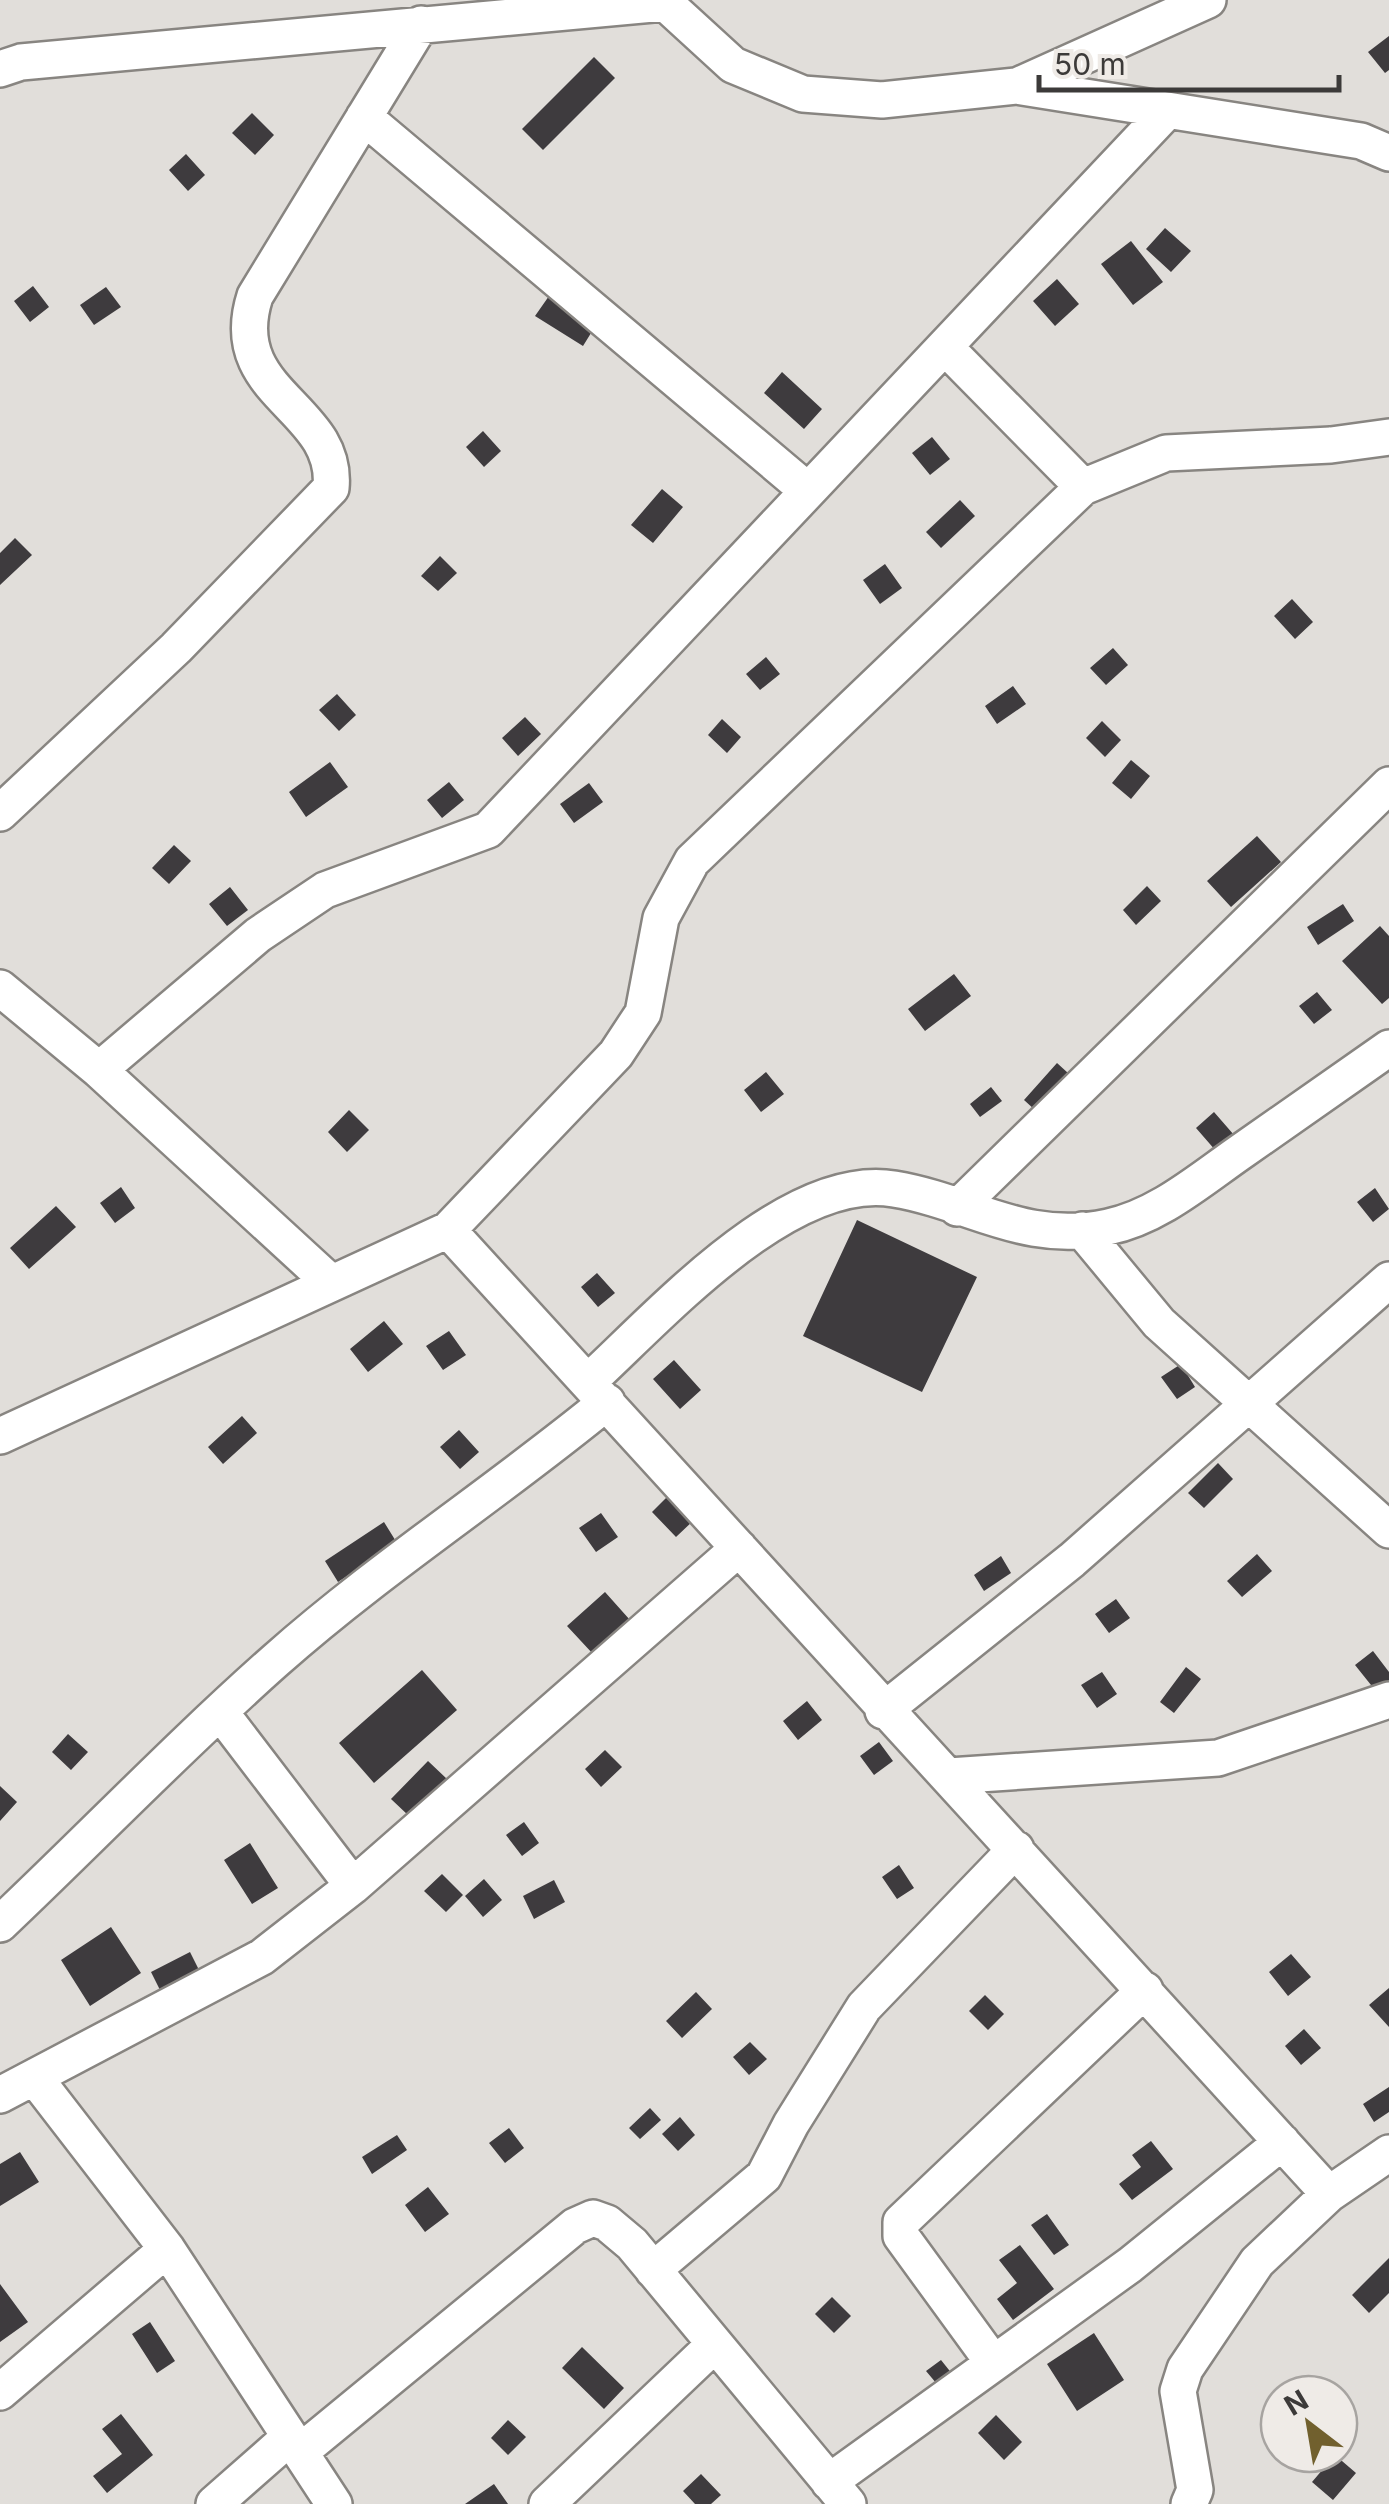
<svg xmlns="http://www.w3.org/2000/svg" width="1389" height="2504" viewBox="0 0 1389 2504" font-family="Inter,sans-serif">
<style>
.building{fill:#3e3b3e}
.lines{fill:none;stroke-linecap:round;stroke-linejoin:round}
.street-casing{stroke:#888581;stroke-width:40}
.street{stroke:#fff;stroke-width:35}
</style>
<rect width="100%" height="100%" fill="#e1deda"/>
<path class="building" d="M1389,36V70L1385,73L1368,52Z
M594,57L615,78L543,150L522,129Z
M252,113L274,135L255,155L232,133Z
M186,154L205,175L188,191L169,170Z
M1165,228L1191,251L1171,272L1146,249Z
M1131,241L1163,282L1133,305L1101,264Z
M1057,279L1079,304L1055,326L1033,301Z
M33,286L49,307L30,322L14,301Z
M106,287L121,307L94,325L80,305Z
M549,296L596,325L583,346L535,316Z
M782,372L822,409L804,429L764,393Z
M483,431L501,451L484,467L466,447Z
M932,437L950,459L930,475L912,453Z
M662,489L683,507L653,543L631,525Z
M960,500L975,516L941,548L926,532Z
M15,538L32,555L0,585V553Z
M440,556L457,573L438,591L421,576Z
M885,564L902,588L880,604L863,580Z
M1292,599L1313,622L1295,639L1274,616Z
M1113,648L1128,665L1106,685L1090,668Z
M766,657L780,674L760,690L746,674Z
M1013,686L1026,704L997,724L985,706Z
M337,694L356,715L339,731L319,710Z
M525,717L541,734L518,756L502,738Z
M722,719L741,737L727,753L708,735Z
M1102,721L1121,740L1105,757L1086,738Z
M1131,760L1150,776L1131,799L1112,783Z
M330,762L348,787L306,817L289,792Z
M449,782L464,800L442,818L427,800Z
M589,783L603,802L574,823L560,804Z
M1257,836L1281,862L1231,907L1207,881Z
M174,845L191,861L169,884L152,868Z
M1147,886L1161,901L1136,925L1123,910Z
M230,887L248,910L227,926L209,904Z
M1343,904L1354,921L1318,945L1307,927Z
M1380,926L1389,936V998L1382,1004L1342,961Z
M954,974L971,996L925,1031L908,1009Z
M1317,992L1332,1010L1314,1024L1299,1006Z
M1057,1063L1079,1083L1046,1120L1024,1100Z
M766,1072L784,1094L761,1112L744,1090Z
M991,1087L1002,1101L980,1117L970,1104Z
M349,1110L369,1130L347,1152L328,1132Z
M1214,1112L1234,1135L1216,1151L1196,1128Z
M121,1187L135,1208L115,1223L100,1203Z
M1375,1188L1389,1209L1373,1222L1357,1202Z
M56,1206L76,1227L29,1269L10,1248Z
M857,1220L977,1277L922,1392L803,1336Z
M597,1273L615,1293L598,1307L581,1287Z
M384,1321L403,1344L368,1372L350,1349Z
M449,1331L466,1355L443,1370L426,1346Z
M674,1360L701,1390L680,1409L653,1379Z
M1181,1364L1195,1387L1177,1399L1161,1377Z
M242,1416L257,1433L223,1464L208,1447Z
M459,1430L479,1452L460,1469L440,1447Z
M1218,1463L1233,1479L1204,1508L1188,1493Z
M669,1495L694,1520L676,1537L652,1512Z
M601,1513L618,1537L596,1552L579,1528Z
M384,1522L397,1543L338,1582L325,1561Z
M1257,1554L1272,1571L1242,1597L1227,1581Z
M1001,1556L1011,1573L984,1591L974,1575Z
M605,1592L630,1620L593,1654L567,1626Z
M1116,1599L1130,1618L1109,1633L1095,1614Z
M1373,1651L1389,1672V1680L1375,1690L1355,1665Z
M1186,1667L1201,1679L1174,1713L1160,1702Z
M422,1670L457,1710L374,1783L339,1743Z
M1102,1672L1117,1694L1097,1708L1081,1685Z
M807,1701L822,1720L798,1740L783,1721Z
M68,1734L88,1752L71,1770L52,1752Z
M879,1742L893,1761L874,1775L860,1756Z
M605,1750L622,1767L601,1787L585,1769Z
M428,1761L447,1779L409,1816L391,1799Z
M0,1786L17,1802L0,1821Z
M524,1822L539,1843L522,1856L506,1835Z
M250,1843L278,1888L252,1904L224,1860Z
M899,1865L914,1888L897,1899L882,1877Z
M442,1874L463,1895L446,1912L424,1891Z
M484,1879L502,1900L483,1917L465,1896Z
M554,1880L565,1902L534,1919L523,1896Z
M111,1927L141,1973L90,2006L61,1960Z
M190,1952L207,1986L168,2006L151,1972Z
M1291,1954L1311,1977L1288,1996L1269,1972Z
M1389,1988V2027L1369,2005Z
M696,1992L712,2009L682,2038L666,2021Z
M985,1995L1004,2014L988,2030L969,2011Z
M1304,2029L1321,2048L1301,2065L1285,2046Z
M750,2042L767,2059L749,2075L733,2057Z
M1389,2087V2112L1374,2122L1363,2104Z
M650,2108L661,2120L640,2139L629,2128Z
M680,2117L695,2135L678,2151L662,2134Z
M509,2128L524,2148L505,2163L489,2143Z
M397,2135L407,2150L372,2174L362,2157Z
M1151,2141L1173,2169L1132,2200L1119,2184L1141,2167L1132,2155Z
M20,2152L39,2182L0,2206V2164Z
M428,2187L449,2214L425,2232L405,2205Z
M1047,2214L1069,2245L1054,2255L1031,2225Z
M1020,2245L1054,2289L1013,2320L997,2299L1017,2283L999,2260Z
M1389,2258V2293L1369,2313L1352,2295Z
M0,2284L28,2322L0,2342Z
M832,2297L851,2316L834,2333L815,2314Z
M150,2322L175,2361L157,2373L132,2334Z
M1094,2333L1124,2380L1077,2411L1047,2364Z
M582,2347L624,2388L604,2409L562,2368Z
M941,2360L961,2385L947,2396L926,2371Z
M121,2414L153,2455L107,2493L93,2476L122,2454L102,2429Z
M996,2415L1022,2442L1004,2460L978,2433Z
M508,2420L526,2437L508,2455L491,2438Z
M1335,2455L1356,2473L1333,2500L1312,2482Z
M701,2474L721,2495L711,2504H695L683,2491Z
M494,2484L508,2504H465Z"/>
<g class="lines">
<defs>
<path id="street" d="M662,0L733,65L803,94L882,100L1016,86L1361,141L1389,153
M0,69L21,62L664,3
M1017,86L1208,0
M364,117L808,491
M945,347L1083,487
M0,813L176,648L331,488C339,406 223,395 255,296L421,24
M0,988L99,1070L331,1283
M99,1070L258,935L325,890L488,830L1167,111
M957,1208L1389,785
M448,1230L1329,2194
M1082,1230L1159,1323L1389,1530
M588,1382C659,1317 788,1171 894,1189C972,1202 1024,1245 1108,1227C1157,1217 1199,1181 1239,1153C1289,1118 1339,1083 1389,1048
M0,1436L448,1230L616,1054L643,1013L661,918L692,861L1083,487L1166,453L1331,445L1389,437
M883,1711L1072,1560L1389,1280
M221,1713L353,1886
M949,1776L1218,1758L1389,1700
M0,1924C92,1837 181,1744 276,1660C381,1567 499,1491 607,1402
M35,2078L167,2249L334,2504
M0,2095L262,1957L353,1886L739,1548
M653,2270L764,2176L791,2124L864,2007L1016,1849
M992,2361L901,2236V2222L1145,1990
M0,2392L167,2249
M300,2452L575,2226L593,2218L607,2223L632,2244L848,2504
M829,2482L1130,2265L1282,2142
M214,2504L290,2437
M547,2504L715,2344
M1189,2504L1195,2490L1178,2391L1185,2369L1257,2262L1329,2194L1389,2153"/>
</defs>
<use href="#street" class="street-casing"/>
<use href="#street" class="street"/>
</g>
<g transform="translate(1309 2424) rotate(329)"><circle r="48" fill="#efebe7" stroke="#a7a4a1" stroke-width="2.5"/>
<path d="M0-8L18 38L0 25L-18 38Z" fill="#71602e"/>
<text y="-15" font-size="28" font-weight="bold" text-anchor="middle" fill="#3c3a39">N</text>
</g>
<path d="M1039 75v15h300v-15" fill="none" stroke="#3c3a39" stroke-width="5"/>
<text x="1054" y="75" font-size="30" fill="#3c3a39" stroke="#efebe7" stroke-width="8" paint-order="stroke">50 m</text>
</svg>
